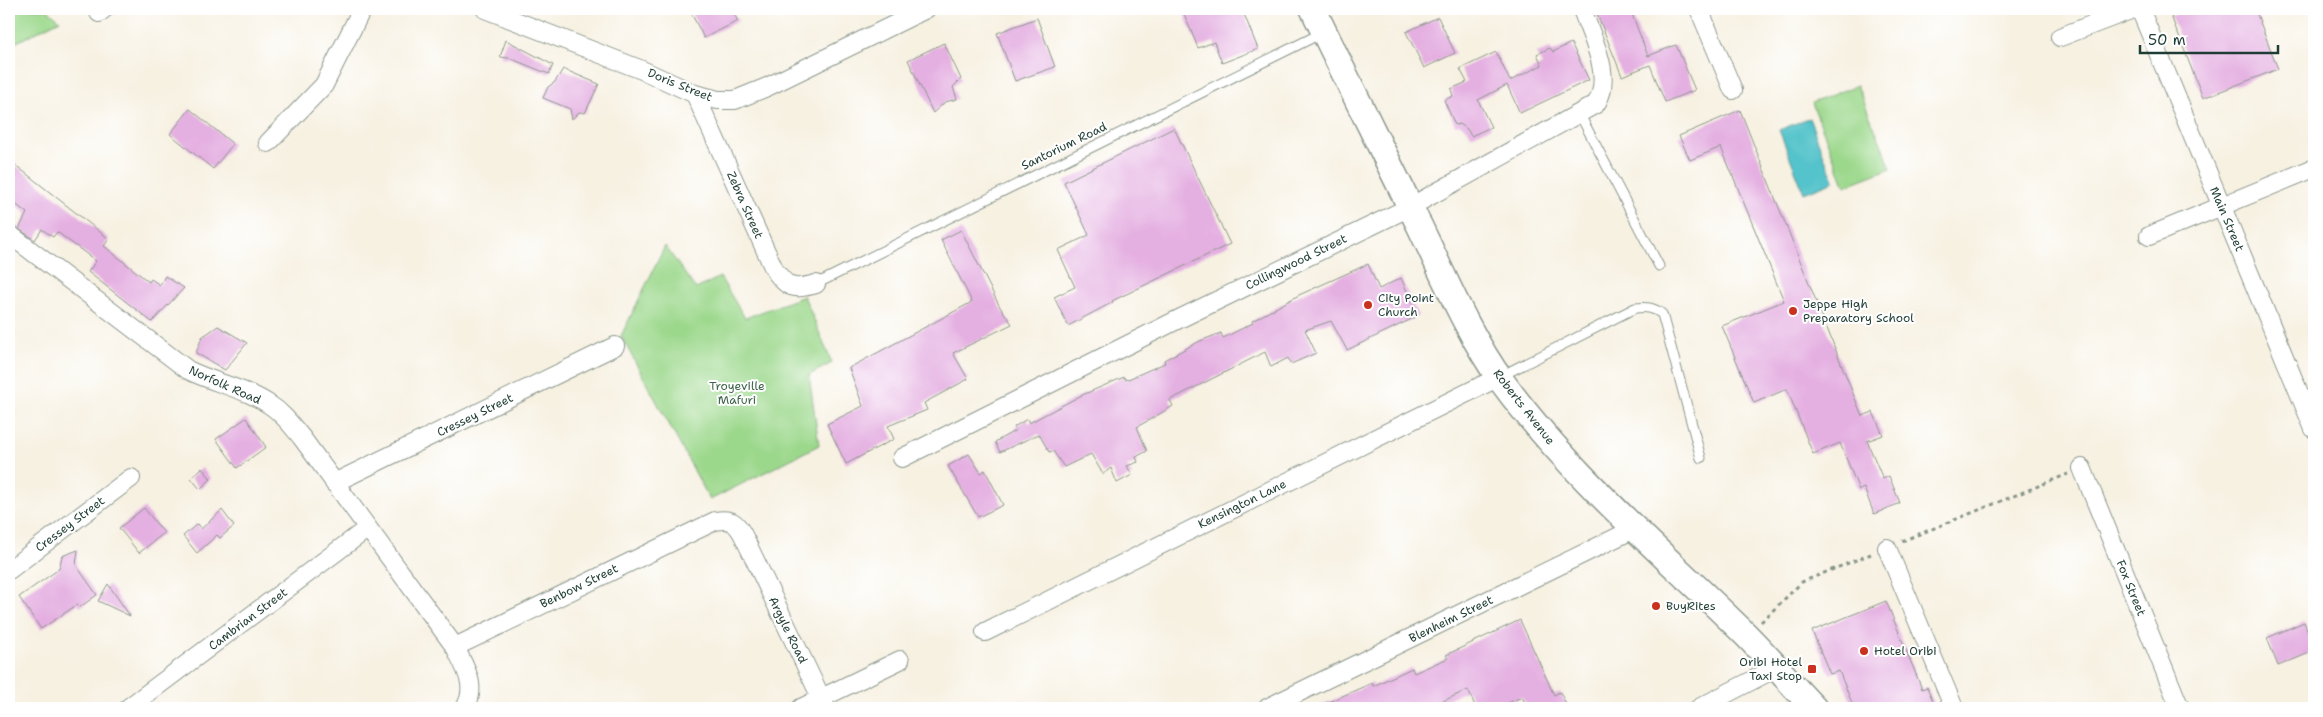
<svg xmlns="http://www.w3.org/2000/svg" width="2323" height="717" viewBox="0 0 2323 717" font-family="'Shantell Sans',sans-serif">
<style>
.green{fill:#9cd88c;stroke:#5e8a60}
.water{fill:#55c3cb;stroke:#3a8080}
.building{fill:#e4afe1}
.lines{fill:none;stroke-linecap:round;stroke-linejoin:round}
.service-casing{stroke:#8b978b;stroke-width:11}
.minor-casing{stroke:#8b978b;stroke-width:20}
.secondary-casing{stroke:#8b978b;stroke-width:28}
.path{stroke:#8b978b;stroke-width:3;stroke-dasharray:4 4;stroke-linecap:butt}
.service{stroke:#fff;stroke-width:9}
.minor{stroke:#fff;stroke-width:18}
.secondary{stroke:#fff;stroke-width:25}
.poi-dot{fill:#c8321e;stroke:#fff;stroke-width:2}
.labels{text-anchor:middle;stroke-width:4;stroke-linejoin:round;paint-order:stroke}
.street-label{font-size:12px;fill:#1f3d34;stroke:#fff}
.poi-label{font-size:12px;fill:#1f3d34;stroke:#fff;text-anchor:start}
.park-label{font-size:12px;fill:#3e644a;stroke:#fff}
</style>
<rect width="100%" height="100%" fill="#fff"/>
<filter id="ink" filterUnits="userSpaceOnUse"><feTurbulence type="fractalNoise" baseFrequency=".02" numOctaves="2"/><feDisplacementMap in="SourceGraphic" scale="10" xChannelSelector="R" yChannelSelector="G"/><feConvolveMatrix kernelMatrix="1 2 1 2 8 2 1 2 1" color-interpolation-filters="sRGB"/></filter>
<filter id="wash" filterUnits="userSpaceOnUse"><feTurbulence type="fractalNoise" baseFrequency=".0096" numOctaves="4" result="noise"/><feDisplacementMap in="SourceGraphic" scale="20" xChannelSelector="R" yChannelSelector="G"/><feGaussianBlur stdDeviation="1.12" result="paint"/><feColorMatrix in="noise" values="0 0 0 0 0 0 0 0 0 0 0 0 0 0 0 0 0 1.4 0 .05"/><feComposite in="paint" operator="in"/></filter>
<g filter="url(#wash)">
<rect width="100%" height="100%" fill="#f7f1e2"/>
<path class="green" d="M9,9H47L60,20L9,46Z
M1857,85L1891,168L1845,186L1812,103Z
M665,246L696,289L720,277L745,318L804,296L832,363L809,375L819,445L710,500L621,336Z"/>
<path class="water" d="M1809,118L1834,181L1804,193L1779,130Z"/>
<g id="blocks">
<path class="building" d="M689,9H731L738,21L704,38Z
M1182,9H1242L1258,49L1222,63L1214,42L1198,48Z
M1595,9H1630L1648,56L1676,45L1695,90L1665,102L1650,65L1622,76Z
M2190,9H2255L2278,69L2203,98L2171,16Z
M1438,17L1455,53L1424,68L1406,32Z
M1037,18L1055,67L1015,81L997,33Z
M506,40L553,65L549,74L509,58L500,57Z
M944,43L961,79L953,87L957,99L945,102L933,113L908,60Z
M1571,43L1589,80L1520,113L1507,85L1478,100L1491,127L1471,136L1467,129L1460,124L1455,125L1444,100L1453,96L1451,89L1467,82L1460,69L1496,52L1510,81L1542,65L1537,54L1550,48L1553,52Z
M563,69L599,84L585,113L579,112L572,119L570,109L543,98L548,87L555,82Z
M190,109L233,144L213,169L170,134Z
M1740,110L1862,416L1873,412L1883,435L1867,441L1883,479L1889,476L1900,503L1874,514L1864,488L1859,490L1840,443L1813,454L1787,389L1754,403L1722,326L1784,301L1721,147L1690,160L1679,136Z
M1174,128L1230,244L1112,301L1113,302L1068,326L1054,297L1075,287L1058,250L1089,235L1064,182Z
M9,160L109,239L104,246L149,282L151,279L160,285L165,276L184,288L152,322L88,272L96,261L57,232L53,237L42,229L35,240L19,229L27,213L9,199Z
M961,230L1000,307L1012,324L953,353L968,379L924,403L927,410L888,426L894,439L846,464L827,424L863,406L849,368L972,302L941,240Z
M1368,264L1379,289L1401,278L1418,316L1347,350L1331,321L1305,330L1316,353L1291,364L1288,358L1271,367L1265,352L1170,400L1173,406L1137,427L1147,451L1136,457L1138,462L1127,466L1132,475L1117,483L1111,468L1103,474L1091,454L1064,467L1053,451L1049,452L1039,434L1000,452L995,442L1016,430L1014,427L1027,419L1029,423L1080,396L1124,377L1126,380L1165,363L1164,360L1200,341L1221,333L1223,338L1253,323L1252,321L1299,295Z
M218,326L247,343L225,370L196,353L202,337Z
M246,418L266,447L237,468L216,439Z
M969,454L981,473L985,470L1003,505L978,517L948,466Z
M202,468L211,479L200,489L191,478Z
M144,508L164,533L139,553L119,528Z
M222,510L234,526L220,538L217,535L197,553L183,536L197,524L201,529Z
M78,550L76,565L97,595L80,607L78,604L41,629L19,597L59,569L62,556Z
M108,584L130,616L98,601Z
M1886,601L1922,689L1927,687L1936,708H1857L1852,703L1839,671L1830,674L1812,631Z
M1520,620L1554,695L1560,692L1568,708H1525L1527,707L1522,697L1496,708H1476L1468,690L1427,708H1315L1372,683L1373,686L1412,668L1414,673L1448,658L1446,655Z
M2304,622L2314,645V651L2278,666L2267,638Z"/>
</g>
</g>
<g filter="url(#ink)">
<use href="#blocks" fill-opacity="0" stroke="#8b978b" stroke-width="1"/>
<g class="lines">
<defs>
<path id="service" d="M1579,113L1659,266
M816,284L1324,32
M1501,376L1635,308C1646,307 1653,307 1662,314L1701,458"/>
<path id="minor" d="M485,9L642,70L695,94L718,100H735L767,87L926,9
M1699,9L1733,90
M2140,9L2314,429
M99,13L104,9
M2060,37L2133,9
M695,94L774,269C788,289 793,290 816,284
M268,143L324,85L362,9
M9,234L188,370C214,383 247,389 270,405C283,413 292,426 302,438L455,647C465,668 478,686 465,708
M2149,236L2314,168
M902,458L1177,320L1410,207L1596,104C1614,76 1591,37 1582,9
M2082,468L2180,708
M334,483L615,346
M1887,548L1954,708
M9,570L131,478
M985,632L1499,377
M455,647L715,521C731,518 736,522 743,535L826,708
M128,708L368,528
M801,708L900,660
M1267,708L1634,529
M1699,708L1776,668"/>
<path id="secondary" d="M1313,9C1348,82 1385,155 1421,229C1445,279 1470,338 1503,383C1572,477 1663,553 1745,634C1769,658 1791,684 1814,708"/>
</defs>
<use href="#service" class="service-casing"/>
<use href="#minor" class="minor-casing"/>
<use href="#secondary" class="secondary-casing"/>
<path class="path" d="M1902,541L2068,474
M1761,622L1802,582L1871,554"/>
<use href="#service" class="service"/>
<use href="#minor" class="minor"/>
<use href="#secondary" class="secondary"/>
</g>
</g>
<g class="poi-dot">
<circle cx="1368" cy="305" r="5"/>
<circle cx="1793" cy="311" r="5"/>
<circle cx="1656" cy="606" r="5"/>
<circle cx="1864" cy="651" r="5"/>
<rect x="1807" y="664" width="10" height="10" rx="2.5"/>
</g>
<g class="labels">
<g class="street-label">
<text transform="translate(680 85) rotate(22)" y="4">Doris Street</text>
<text transform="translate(1064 146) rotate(-26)" y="4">Santorium Road</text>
<text transform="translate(745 205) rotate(66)" y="4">Zebra Street</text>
<text transform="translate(2227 219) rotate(67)" y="4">Main Street</text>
<text transform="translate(1296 262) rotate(-26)" y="4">Collingwood Street</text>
<text transform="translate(225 385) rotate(24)" y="4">Norfolk Road</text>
<text transform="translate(1524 407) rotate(52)" y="4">Roberts Avenue</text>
<text transform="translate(475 415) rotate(-26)" y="4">Cressey Street</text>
<text transform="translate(1242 504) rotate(-26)" y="4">Kensington Lane</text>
<text transform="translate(70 524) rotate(-37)" y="4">Cressey Street</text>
<text transform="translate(579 586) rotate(-26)" y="4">Benbow Street</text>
<text transform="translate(2131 588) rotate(68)" y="4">Fox Street</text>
<text transform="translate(248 619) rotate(-37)" y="4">Cambrian Street</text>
<text transform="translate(1451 619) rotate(-26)" y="4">Blenheim Street</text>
<text transform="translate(788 630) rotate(64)" y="4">Argyle Road</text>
</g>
<g class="poi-label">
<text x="1378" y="302">City Point<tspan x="1378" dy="14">Church</tspan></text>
<text x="1803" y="308">Jeppe High<tspan x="1803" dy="14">Preparatory School</tspan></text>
<text x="1666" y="610">BuyRites</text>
<text x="1874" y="655">Hotel Oribi</text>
<text x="1802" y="666" text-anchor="end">Oribi Hotel<tspan x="1802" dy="14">Taxi Stop</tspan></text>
</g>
<g class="park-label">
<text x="737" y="390">Troyeville<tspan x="737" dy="14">Mafuri</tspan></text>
</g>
</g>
<rect width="2323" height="717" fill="none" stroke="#fff" stroke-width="30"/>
<path d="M2140 45v8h138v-8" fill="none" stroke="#1f3d34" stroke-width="2.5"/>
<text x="2148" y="45" font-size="15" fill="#1f3d34" stroke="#ffffff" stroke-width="4" paint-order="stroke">50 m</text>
</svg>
